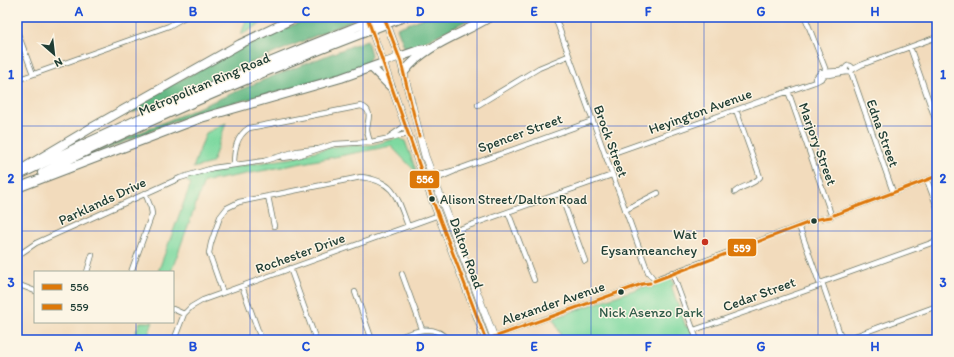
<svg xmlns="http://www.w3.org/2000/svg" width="954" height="357" viewBox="0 0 954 357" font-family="Itim,sans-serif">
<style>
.green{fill:#7ed9a0;stroke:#4e8b6a}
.forest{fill:#66b986;stroke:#427b5d}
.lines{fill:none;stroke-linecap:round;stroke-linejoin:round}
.street-casing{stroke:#697464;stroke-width:6}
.primary-casing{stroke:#697464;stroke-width:8}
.highway-casing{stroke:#697464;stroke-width:10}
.street{stroke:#fff;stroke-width:4.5}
.primary{stroke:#fff;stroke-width:7}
.highway{stroke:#fff;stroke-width:8}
.highway-bridge-casing{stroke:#697464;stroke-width:10;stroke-linecap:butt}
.highway-bridge{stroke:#fff;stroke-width:8}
.bus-1-casing{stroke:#fcf5e5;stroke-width:6}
.bus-2-casing{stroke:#fcf5e5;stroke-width:6}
.bus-1{stroke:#dd7808;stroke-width:3}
.bus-2{stroke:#dd7808;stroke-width:3}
.grid{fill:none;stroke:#1d4ed8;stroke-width:1;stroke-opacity:0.55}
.bus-dot{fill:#1f3d34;stroke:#fcf5e5;stroke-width:1.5}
.poi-dot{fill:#c8321e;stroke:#fcf5e5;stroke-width:1.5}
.labels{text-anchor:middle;stroke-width:3;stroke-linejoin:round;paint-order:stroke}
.bus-label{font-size:13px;fill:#1f3d34;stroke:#fcf5e5;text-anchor:start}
.street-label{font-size:14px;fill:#1f3d34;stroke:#fcf5e5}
.poi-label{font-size:14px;fill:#1f3d34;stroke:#fcf5e5;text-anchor:end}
.park-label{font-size:14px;fill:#325c4a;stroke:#fcf5e5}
.line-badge{stroke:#fcf5e5;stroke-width:1.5}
.badge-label{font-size:11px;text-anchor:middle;font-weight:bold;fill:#fff}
.neatline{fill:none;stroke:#1d4ed8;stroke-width:1.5}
.grid-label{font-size:13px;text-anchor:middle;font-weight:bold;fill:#1d4ed8}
</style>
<rect width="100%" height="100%" fill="#fcf5e5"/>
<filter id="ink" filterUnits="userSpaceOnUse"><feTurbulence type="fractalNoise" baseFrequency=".025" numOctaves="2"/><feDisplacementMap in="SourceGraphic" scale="8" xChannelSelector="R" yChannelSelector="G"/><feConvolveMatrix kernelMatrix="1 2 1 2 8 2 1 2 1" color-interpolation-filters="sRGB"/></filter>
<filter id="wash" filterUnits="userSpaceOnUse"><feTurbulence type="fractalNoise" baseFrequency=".012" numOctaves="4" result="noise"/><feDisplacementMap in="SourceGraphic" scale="16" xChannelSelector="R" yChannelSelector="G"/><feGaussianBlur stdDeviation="0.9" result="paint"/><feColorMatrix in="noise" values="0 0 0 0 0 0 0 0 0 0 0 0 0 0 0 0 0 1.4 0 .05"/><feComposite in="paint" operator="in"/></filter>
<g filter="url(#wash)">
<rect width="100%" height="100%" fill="#f2dbbc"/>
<path class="green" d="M247,17H264L262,23L241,35Z
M226,123L212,163L193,168L206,133Z
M399,138L405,141L417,173L391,146L204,182L171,272H158L191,183L187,182L188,177L218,169L293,158L308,153L338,146L372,145Z
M671,277L674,285L671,286L686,327L690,326L695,340H562L554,318Z
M140,322H153L146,340H133Z"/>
<path class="forest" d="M312,17H353V20L132,113L130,107L240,48Z
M426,17H474L406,51L397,28Z
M367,40L371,55L366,66L312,84L217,107L178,120L100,152L99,150L261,81Z"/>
</g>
<g filter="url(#ink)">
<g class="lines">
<defs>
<path id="street" d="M555,17L648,272L652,277
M17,31L33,74
M910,47L937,124
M845.5 69a3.5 3.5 0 1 1 7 0a3.5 3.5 0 1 1-7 0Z
M852,70L861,65L937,37
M851,72L893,192
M823,73L829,75L847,72
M815,79L821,72L840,71L846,68
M17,80L169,26L185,17
M788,91L828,205L830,212
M478,105L539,68L568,56
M389,137L405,126
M605,156L812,83C820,80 827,77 825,68L805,17
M283,158L297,156L334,144L371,142L408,134
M234,165C234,151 236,136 249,128L361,106C373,110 368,119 367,129C367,133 369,138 370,142
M433,176L456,170L592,121
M434,180L455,171
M927,180L937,207
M735,192C743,185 754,185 760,177L736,110
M560,193L585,261
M268,196L274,226
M625,210L658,193
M508,212L534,280
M834,215L937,176
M799,226L819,282
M454,231L612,175
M17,256L36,243L180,178L213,168L264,161L297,151L316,149
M290,268L316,340
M87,272L92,255
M131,272L152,214L151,208L145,193
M672,272L697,340
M402,274L422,329
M654,281L661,277L818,219L831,217
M823,282L937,241
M17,284L35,291
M823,285L842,340
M242,286L260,336
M355,292L372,340
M223,293L209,253L211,243L220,217L227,208L239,202L361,177C395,181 397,197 408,226
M173,309L184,314L191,307L203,300L439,215
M694,330L819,286
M494,337L642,284L650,283
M174,340L184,314
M392,340C411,333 432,321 448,340
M844,340L937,306"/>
<path id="primary" d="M367,17L421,170L486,340
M385,19L401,62L425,156L495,340
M383,63L399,57"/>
<path id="highway" d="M396,20L405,17
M399,57L419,50L426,49
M372,68L391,87
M404,72C426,44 461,35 490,17
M27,166L91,128L240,44L297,17
M42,173C146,121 254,75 363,33
M17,176C130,121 244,71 361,25
M17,188L201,118L341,78L383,63"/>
</defs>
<use href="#street" class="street-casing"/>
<use href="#primary" class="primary-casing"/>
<use href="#highway" class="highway-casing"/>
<use href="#street" class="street"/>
<use href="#primary" class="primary"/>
<use href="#highway" class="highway"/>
<defs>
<path id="highway-bridge" d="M361,25L382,17
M363,33L396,20"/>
</defs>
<use href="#highway-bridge" class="highway-bridge-casing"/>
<use href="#highway-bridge" class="highway-bridge"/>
<defs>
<path id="bus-1" d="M367,17L421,170L486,340
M384,17L401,62L419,136"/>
<path id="bus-2" d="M834,215L937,176
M654,281L818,219L831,217
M486,340L642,284L650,283"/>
</defs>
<use href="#bus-1" class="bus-1-casing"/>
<use href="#bus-2" class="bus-2-casing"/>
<use href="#bus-1" class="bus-1"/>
<use href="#bus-2" class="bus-2"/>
</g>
</g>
<path class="grid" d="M136,17V272M250,17V340M363,17V340M477,17V340M591,17V340M704,17V340M818,17V340M17,126H937M17,231H937M136,322V340"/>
<g class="bus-dot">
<circle cx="432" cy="199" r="3.5"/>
<circle cx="814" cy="221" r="3.5"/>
<circle cx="621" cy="292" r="3.5"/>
</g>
<circle class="poi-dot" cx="705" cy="242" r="4"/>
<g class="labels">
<g class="bus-label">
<text x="440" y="204">Alison Street/Dalton Road</text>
</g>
<g class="street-label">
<text transform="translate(204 84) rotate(-23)" y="5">Metropolitan Ring Road</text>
<text transform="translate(700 111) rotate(-20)" y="5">Heyington Avenue</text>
<text transform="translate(520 133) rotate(-20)" y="5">Spencer Street</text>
<text transform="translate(883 133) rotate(70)" y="5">Edna Street</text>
<text transform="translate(611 141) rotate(70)" y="5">Brock Street</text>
<text transform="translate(818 144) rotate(70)" y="5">Marjory Street</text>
<text transform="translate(102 201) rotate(-25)" y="5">Parklands Drive</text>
<text transform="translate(300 253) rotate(-20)" y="5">Rochester Drive</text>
<text transform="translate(467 253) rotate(70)" y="5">Dalton Road</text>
<text transform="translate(759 294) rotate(-20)" y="5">Cedar Street</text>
<text transform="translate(553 303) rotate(-19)" y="5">Alexander Avenue</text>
</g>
<g class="poi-label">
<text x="697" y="239">Wat<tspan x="697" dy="16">Eysanmeanchey</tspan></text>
</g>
<g class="park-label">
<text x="651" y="317">Nick Asenzo Park</text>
</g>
</g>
<g class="line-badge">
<rect x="409" y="170" width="31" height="19" rx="4" fill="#dd7808"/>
<rect x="727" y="238" width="30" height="19" rx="4" fill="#dd7808"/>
</g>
<g class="badge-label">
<text x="425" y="183">556</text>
<text x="742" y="252">559</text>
</g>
<rect width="954" height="357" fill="none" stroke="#fcf5e5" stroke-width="44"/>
<rect x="34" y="271" width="140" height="52" fill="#fcf5e5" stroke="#a4ab9e"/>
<rect x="42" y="284" width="20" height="6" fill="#dd7808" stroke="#a4ab9e"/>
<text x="70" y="291" font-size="12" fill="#1f3d34">556</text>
<rect x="42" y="304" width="20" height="6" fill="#dd7808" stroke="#a4ab9e"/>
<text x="70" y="311" font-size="12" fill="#1f3d34">559</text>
<g transform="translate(54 54) rotate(152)" stroke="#fcf5e5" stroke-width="3" paint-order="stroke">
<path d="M0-3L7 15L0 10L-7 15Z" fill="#1f3d34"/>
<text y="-6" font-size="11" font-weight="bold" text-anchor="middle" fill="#1f3d34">N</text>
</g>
<rect x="22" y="22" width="910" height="313" class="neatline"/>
<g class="grid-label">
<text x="79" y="16">A</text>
<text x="193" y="16">B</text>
<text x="306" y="16">C</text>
<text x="420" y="16">D</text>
<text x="534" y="16">E</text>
<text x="648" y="16">F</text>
<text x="761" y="16">G</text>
<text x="875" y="16">H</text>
<text x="11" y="79">1</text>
<text x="943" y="79">1</text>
<text x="11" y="183">2</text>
<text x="943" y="183">2</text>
<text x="11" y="287">3</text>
<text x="943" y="287">3</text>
<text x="79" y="351">A</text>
<text x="193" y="351">B</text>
<text x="306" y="351">C</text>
<text x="420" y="351">D</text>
<text x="534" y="351">E</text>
<text x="648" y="351">F</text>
<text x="761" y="351">G</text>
<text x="875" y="351">H</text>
</g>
</svg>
